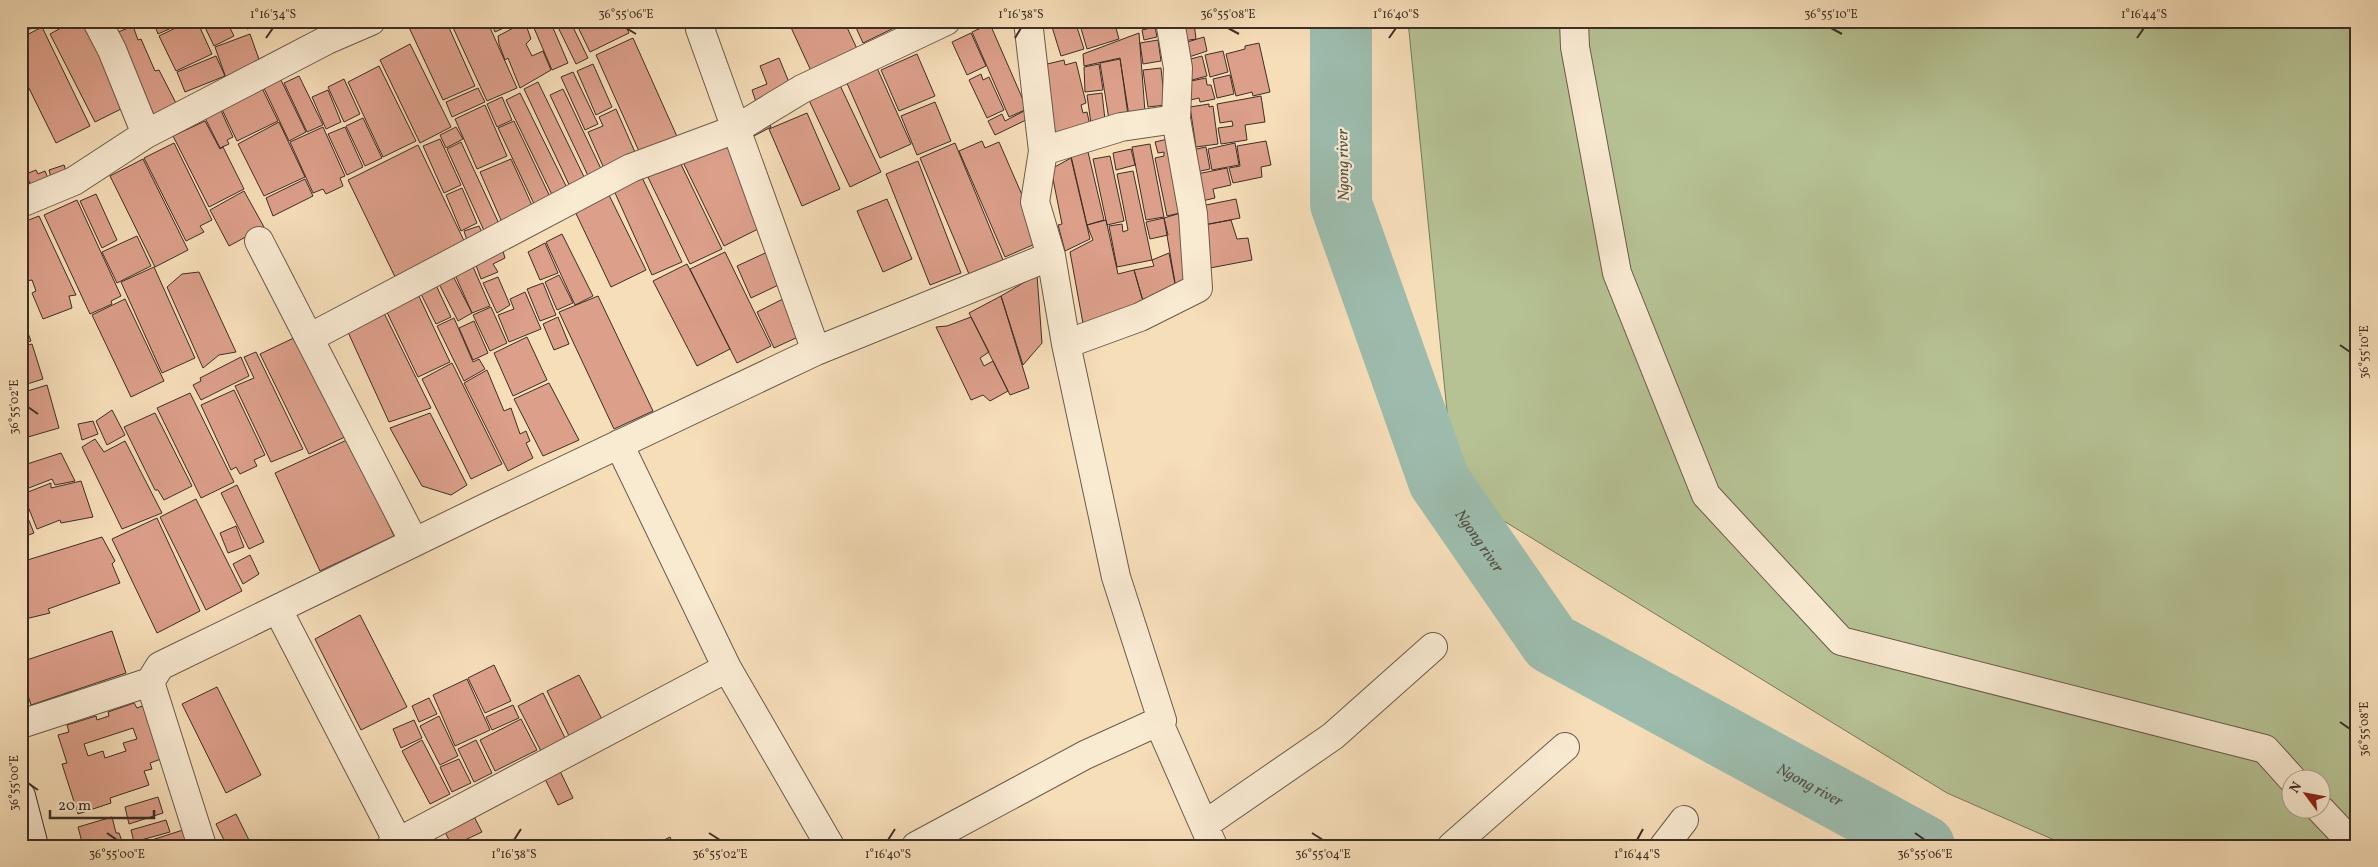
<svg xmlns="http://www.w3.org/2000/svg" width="2378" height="867" viewBox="0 0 2378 867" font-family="Vollkorn,serif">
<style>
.green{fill:#b6c294;stroke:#7a785c;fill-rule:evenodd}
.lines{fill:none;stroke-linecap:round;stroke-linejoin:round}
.river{stroke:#9dbcad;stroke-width:62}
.building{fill:#dc9f8a;stroke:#3e2e25;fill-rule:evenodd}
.street-casing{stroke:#6c5a4a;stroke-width:30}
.secondary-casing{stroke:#3e2e25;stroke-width:30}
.street{stroke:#f9ead2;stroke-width:28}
.secondary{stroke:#f9ead2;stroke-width:28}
.ticks{fill:none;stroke:#3e2e25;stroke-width:2}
.labels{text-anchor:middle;stroke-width:4.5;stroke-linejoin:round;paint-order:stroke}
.water-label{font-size:16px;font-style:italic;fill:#565247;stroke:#f9ead2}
.neatline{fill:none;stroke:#3e2e25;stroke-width:2}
.ticks-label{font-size:12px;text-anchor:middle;fill:#3e2e25}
</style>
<rect width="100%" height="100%" fill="#f6deb9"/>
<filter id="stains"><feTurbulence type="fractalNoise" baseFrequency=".004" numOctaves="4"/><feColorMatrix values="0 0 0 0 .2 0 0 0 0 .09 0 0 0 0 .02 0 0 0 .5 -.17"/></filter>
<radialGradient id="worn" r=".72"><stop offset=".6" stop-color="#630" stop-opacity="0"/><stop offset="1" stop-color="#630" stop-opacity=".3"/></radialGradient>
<path class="green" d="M1408,21H2357V846H2068L1947,793L1455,491ZM2290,780H2320V810H2290Z"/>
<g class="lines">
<path class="river" id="s1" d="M1341,21V204L1439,481L1551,643L1924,846"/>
</g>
<path class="building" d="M21,21H37L39,25L23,32Z
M74,21H84L127,106L95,122L50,34Z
M110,21H130L131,23L113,31Z
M153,21H187L158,34Z
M190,21H197L212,54L176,71L159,36Z
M202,21H229L227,22L234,36L214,46Z
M244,21H271V23L247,29Z
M406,21H446L475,86L443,100Z
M450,21H487L517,88L487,101Z
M490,21H519L495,32Z
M531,21H550L568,63L552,70Z
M555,21H570L588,58L576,64Z
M575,21H624L629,33L590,52Z
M639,21H657L642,28Z
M788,21H844L859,53L812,73Z
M853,21H895L898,26L863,43Z
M1070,21H1075L1084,49L1061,56L1052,27Z
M1105,21H1114L1119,39L1087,49L1080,25L1086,23L1088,27Z
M525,22L531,39L526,44L532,56L543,51L551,70L520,88L508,58L505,60L499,44L498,36Z
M1194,23L1196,39L1183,41L1182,25Z
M990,24L1027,109L1009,117L972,32Z
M133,26L138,40L141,39L155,71L159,70L179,109L156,121L111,35Z
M42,27L90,126L56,143L21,72V38Z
M1155,27L1157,37L1144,40L1142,30Z
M971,33L986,66L967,75L952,42Z
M1139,33L1145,112L1128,115L1120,58L1084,66L1083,54Z
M250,34L261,65L226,78L215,47Z
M1204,37L1207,51L1186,58L1184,43Z
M633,38L679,141L642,158L596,55Z
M1158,40L1161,61L1143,64L1140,43Z
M1259,43L1270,92L1253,96L1252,92L1236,96L1226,54L1245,49V46Z
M410,44L451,127L420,143L380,60Z
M1223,51L1228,72L1210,77L1205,55Z
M917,54L935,96L899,111L881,70Z
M216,56L225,76L185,92L177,72Z
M1202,56L1207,76L1188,81L1183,61Z
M779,58L793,92L758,108L752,90L767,84L760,66Z
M873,59L911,144L880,158L842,72Z
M1120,59L1130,122L1110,126L1100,63Z
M1064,60L1065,65L1076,62L1086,103L1081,105L1083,113L1087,112L1091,130L1057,139L1039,66Z
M593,64L612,107L596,115L577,71Z
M1099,64L1103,90L1085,92L1084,67Z
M379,66L416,141L383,157L348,82Z
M1161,68L1165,105L1148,107L1143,70Z
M573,72L598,124L585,130L561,77Z
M981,74L983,80L989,77L1004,110L987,118L969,80Z
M1230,75L1234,94L1217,98L1213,79Z
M299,76L323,125L307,132L284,83Z
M280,78L306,132L289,141L263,86Z
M1206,78L1207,85H1211L1215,99L1200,102L1199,98L1190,100L1186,82Z
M344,79L360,114L344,122L328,87Z
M837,79L881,172L850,187L806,94Z
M538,82L587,183L572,191L524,89Z
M260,84L278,121L237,141L218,101Z
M478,88L485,102L452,117L446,102Z
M563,89L604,175L591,182L550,95Z
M328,90L341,122L326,129L312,97Z
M520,93L570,194L555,201L506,100Z
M1102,93L1106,129L1092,131L1087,95Z
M1261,96L1265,122L1245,125L1247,140L1221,144L1218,128L1233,126L1232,121L1220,123L1217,104Z
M502,97L512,120L497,127L487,104Z
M935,102L951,141L917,155L901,116Z
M218,104L233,137L227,140L229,144L220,148L202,112Z
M1209,104V107L1213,106L1218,144L1196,147L1190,107Z
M485,105L507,156L477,169L455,119Z
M616,109L638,159L606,173L588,132L603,126L599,117Z
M1026,110L1030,118L995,135L988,121L1002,114L1005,121Z
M807,113L840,189L802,206L769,129Z
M768,117L771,127L754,136L752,124Z
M363,118L382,158L365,166L346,126Z
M205,121L220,149L223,147L244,189L209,207L173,136Z
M514,121L552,201L536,208L498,128Z
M279,122L305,177L264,196L238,144Z
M323,127L345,176L340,178L343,186L326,194L323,189L313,193L290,142Z
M345,127L363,167L347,175L328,134Z
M456,127L463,139L446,148L440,135Z
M738,136L768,224L724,246L680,156Z
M440,139L461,185L444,193L423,146Z
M1168,139L1184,212L1167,216L1155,158L1164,156V152L1158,153L1155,142Z
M982,141L985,148L999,142L1042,241L1005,257L959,151Z
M1266,141L1271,165L1261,167L1262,177L1233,183L1229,168L1240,166L1237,146Z
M461,142L501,228L486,235L447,149Z
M174,143L212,220L200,226L204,232L186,241L144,158Z
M955,143L1003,260L969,274L920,158Z
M1235,143L1239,165L1212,170L1208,149Z
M1150,144L1164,217L1146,220L1132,147Z
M418,145L468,249L398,283L348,180Z
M1206,147L1210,169L1196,172L1192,150Z
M1131,149L1135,165L1116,170L1113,153Z
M1088,152L1104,220L1087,225L1071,156Z
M677,156L722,249L690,264L645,171Z
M1110,156L1124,221L1107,225L1093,159Z
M1071,158L1090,239L1065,251L1058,225L1062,224L1051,169Z
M143,159L188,250L155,267L110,176Z
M511,159L535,212L504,227L480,172Z
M918,161L961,273L930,285L886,174Z
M64,165L68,177L52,181L49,170Z
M1227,168L1231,185L1213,189L1215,198L1202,201L1197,174Z
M36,170L38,174L45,171L50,183L33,191L26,174Z
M639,171L682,262L652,275L611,184Z
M1133,171L1152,260L1117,267L1109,226L1122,224L1123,232L1128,230L1117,174Z
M305,179L313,196L273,216L266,198Z
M605,187L646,270L611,287L571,203Z
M462,188L477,223L461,231L446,195Z
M244,191L264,227L229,246L210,210Z
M96,194L117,240L102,248L80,201Z
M887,199L912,259L883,272L857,211Z
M1236,199L1240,218L1204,225L1201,206Z
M77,200L121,296L111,301L112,304L90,314L44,215Z
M1184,212L1196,285L1177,294L1164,218Z
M39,216L76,295L69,296L72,308L43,319L32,293L36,291L32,280L26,281L21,271V223Z
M1164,218L1168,235L1150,239L1146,222Z
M1106,220L1118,274L1134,270L1145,308L1127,318L1120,309L1084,329L1070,252L1093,240L1087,225Z
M1231,220L1237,239L1248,238L1252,260L1210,268L1204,225Z
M479,226L487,243L470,250L464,231Z
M562,234L593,296L575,305L546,242Z
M137,236L151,266L117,283L102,252Z
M545,243L558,273L540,280L528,252Z
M502,248L505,258L493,264L498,272L481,279L474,260Z
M774,249L789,280L751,298L737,266Z
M725,252L771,346L737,363L690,269Z
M1169,253L1177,294L1145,308L1134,270L1154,266L1152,260Z
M471,262L490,306L472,313L453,270Z
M687,264L730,349L697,366L653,281Z
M154,267L195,358L162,373L121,282Z
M199,272L236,352L219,355L203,368L167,287L182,274Z
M452,274L472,313L458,321L438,282Z
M559,275L573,303L557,310L545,282Z
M1037,275L1042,343L1023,365L1001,296Z
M498,277L510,305L497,313L483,283Z
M434,281L451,317L436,324L418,288Z
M543,283L556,315L540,321L527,289Z
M415,288L450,362L418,377L383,304Z
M525,292L541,329L509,342L498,315L514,309L510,299Z
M791,295L809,332L774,348L757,312Z
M598,296L653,411L614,429L559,312Z
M1001,296L1029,388L1010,395L969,313Z
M125,299L164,381L131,397L92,315Z
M491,307L507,343L490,351L473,315Z
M384,313L431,408L389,422L347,330Z
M21,314L31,341L21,344Z
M558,317L569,344L554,350L543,324Z
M971,317L989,352L980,358L984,366L993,361L1008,391L990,401L983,395L971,400L936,327L947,326Z
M454,318L473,362L479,359L485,369L464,381L437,326Z
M474,321L488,353L473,360L459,328Z
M298,336L326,402L331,399L349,435L309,454L260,354Z
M527,337L547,380L513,396L494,353Z
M32,344L43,379L21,386V347Z
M256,352L303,449L271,462L235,386L254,378L244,357Z
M241,357L249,376L201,400L193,385L201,381L200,378Z
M452,363L502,464L471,479L422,379Z
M487,370L504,411L511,408L520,434L526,431L530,441L526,443L533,458L508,471L464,383Z
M549,383L579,440L543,456L514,399Z
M47,385L59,428L21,439V393Z
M234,390L265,455L254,460L257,466L240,474L236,467L231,470L201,405Z
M190,393L234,482L201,498L157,408Z
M112,410L125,435L107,445L96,421Z
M155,413L192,486L164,500L158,490H155L124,427Z
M430,413L467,485L451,495L422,486L390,428Z
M93,421L98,434L82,440L78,424Z
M95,439L104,452L125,441L162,513L122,529L82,447Z
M349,439L394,536L320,571L275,473Z
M61,453L75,481L55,485L52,479L21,491V466Z
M81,481L93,517L61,523L60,520L37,529L23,494L51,483V488Z
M237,485L264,542L249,549L221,493Z
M196,499L242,591L206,610L160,517Z
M21,501L34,533L21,538Z
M157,518L200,611L157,633L112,539Z
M236,526L244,547L228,553L220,533Z
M102,537L115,561L112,564L120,583L48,609L50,613L21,620V562Z
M250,555L259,574L243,584L233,564Z
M360,615L407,707L361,730L315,639Z
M112,631L126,673L31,705L21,674V662Z
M494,665L511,701L485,713L468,678Z
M579,675L605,725L572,742L547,691Z
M467,679L490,730L455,746L433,695Z
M217,687L261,775L226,793L182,704Z
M543,693L566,740L542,753L518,706Z
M429,698L437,714L419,722L412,706Z
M134,703L137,708L145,705L161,759L150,763L152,769L144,771L149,785L110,798L111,803L78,814L62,764L67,763L58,735L69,732L67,725L96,716L97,720L109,716L108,712ZM133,728L137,739L123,743L126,751L105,758L103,751L88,756L84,744Z
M513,705L519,718L492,730L486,717Z
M439,716L458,756L440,765L420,726Z
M521,719L537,750L495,771L480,740Z
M414,720L422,738L401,748L393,729Z
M422,740L450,794L430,804L402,751Z
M476,740L492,773L474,782L458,749Z
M459,759L471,783L452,792L440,767Z
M559,769L573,798L558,805L544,777Z
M158,797L163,813L129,824L125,807Z
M471,811L482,832L452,846L442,826Z
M236,814L252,846H227L216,824Z
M112,817L116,833H119L124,846H83L78,827Z
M166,820L170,832L134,842L131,830Z
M186,829L192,846H133Z
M670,837L674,846H652Z"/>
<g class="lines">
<defs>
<path id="street" d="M97,21L112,50L146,134
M704,21L700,29L816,351
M1028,21L1043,151L1035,202L1051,256L1066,344L1116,577L1162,720L1159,723L1213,846
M1574,21L1575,47L1617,273L1706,495L1841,641L2265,749L2293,780
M1043,151L1121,127L1176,119
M21,203L74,181L146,134L327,40L371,21
M259,241L414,542
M309,338L631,168L736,129L802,89L946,21
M1066,344L1140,317L1198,288L1193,214L1176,119L1178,68L1170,21
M619,444L727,668L830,846
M278,610L398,842L391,846
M150,682L202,846
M21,724L150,682L160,666L489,506L816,351L1051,256
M2320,809L2355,846
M1204,825L1333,736L1433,647
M398,842L727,668
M916,846L1085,755L1162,720
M1452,846L1565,747
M1664,846L1684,820"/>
<path id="secondary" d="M21,796L34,846"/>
</defs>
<use href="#street" class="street-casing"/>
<use href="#secondary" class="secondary-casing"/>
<use href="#street" class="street"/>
<use href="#secondary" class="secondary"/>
</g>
<path class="ticks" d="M626,28L636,34M1228,28L1239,34M1831,28L1842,34M266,38L273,28M1015,38L1021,28M1389,38L1396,28M2137,38L2144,28M2340,345L2350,352M28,407L38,414M2340,722L2350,729M28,783L38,790M107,833L117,840M709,833L720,840M1312,833L1323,840M1915,833L1925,840M514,840L521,829M888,840L895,829M1637,840L1643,829"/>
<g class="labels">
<g class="water-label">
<text transform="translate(1342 165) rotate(-91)" y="6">Ngong river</text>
<text dy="6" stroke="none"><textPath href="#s1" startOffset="549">Ngong river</textPath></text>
<text dy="6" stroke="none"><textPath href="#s1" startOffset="969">Ngong river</textPath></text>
</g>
</g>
<rect width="2378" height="867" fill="none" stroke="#f6deb9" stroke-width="55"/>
<g transform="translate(2306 794) rotate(302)"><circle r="24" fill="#f9ead2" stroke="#ae9f8d"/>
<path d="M0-4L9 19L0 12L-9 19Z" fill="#8f2418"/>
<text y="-8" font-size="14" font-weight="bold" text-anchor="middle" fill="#3e2e25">N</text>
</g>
<path d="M50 810v8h104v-8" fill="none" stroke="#3e2e25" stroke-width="2.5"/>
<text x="58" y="810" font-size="15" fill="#3e2e25" stroke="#f9ead2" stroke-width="4" paint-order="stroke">20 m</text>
<rect x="28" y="28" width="2322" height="812" class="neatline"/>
<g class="ticks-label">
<text x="273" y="18">1°16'34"S</text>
<text x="626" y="18">36°55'06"E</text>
<text x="1021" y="18">1°16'38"S</text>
<text x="1228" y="18">36°55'08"E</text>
<text x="1396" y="18">1°16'40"S</text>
<text x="1831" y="18">36°55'10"E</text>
<text x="2144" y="18">1°16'44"S</text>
<text transform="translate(2364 352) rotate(-90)" y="4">36°55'10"E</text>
<text transform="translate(14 407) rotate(-90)" y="4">36°55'02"E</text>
<text transform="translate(2364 729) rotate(-90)" y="4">36°55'08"E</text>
<text transform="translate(14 783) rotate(-90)" y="4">36°55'00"E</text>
<text x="117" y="858">36°55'00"E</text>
<text x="514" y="858">1°16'38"S</text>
<text x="720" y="858">36°55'02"E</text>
<text x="888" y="858">1°16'40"S</text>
<text x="1323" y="858">36°55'04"E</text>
<text x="1637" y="858">1°16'44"S</text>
<text x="1925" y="858">36°55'06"E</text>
</g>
<rect width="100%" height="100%" filter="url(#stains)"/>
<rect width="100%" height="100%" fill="url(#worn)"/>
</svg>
